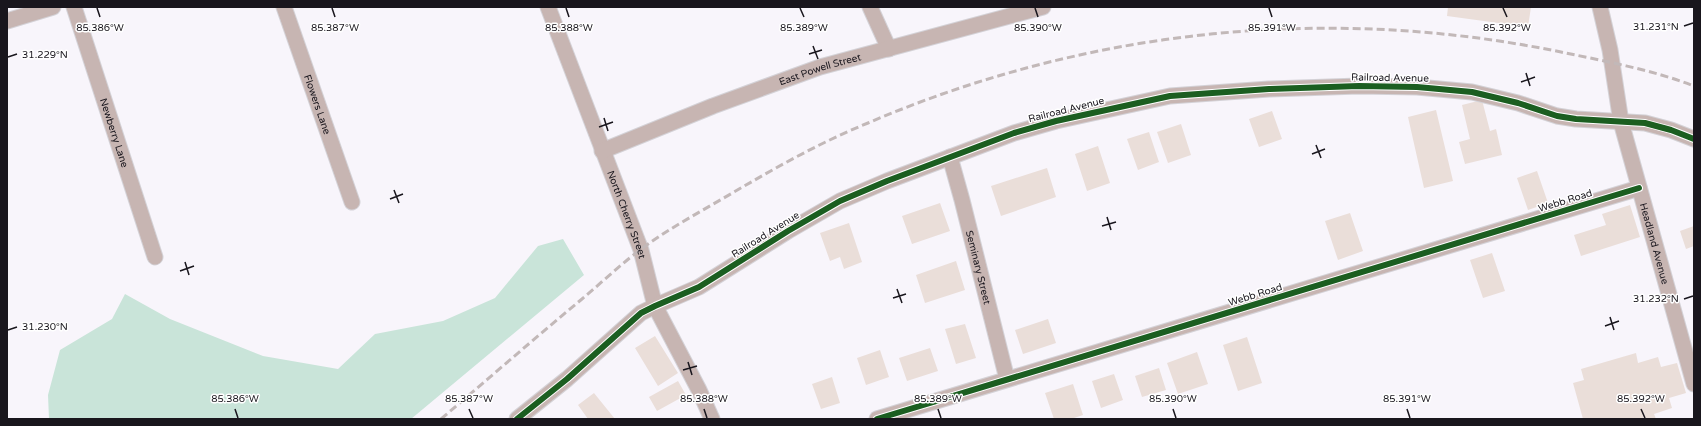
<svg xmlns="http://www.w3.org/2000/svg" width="1701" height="426" viewBox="0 0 1701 426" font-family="'Varela Round',sans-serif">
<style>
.green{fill:#c9e4d9}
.building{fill:#eaded9}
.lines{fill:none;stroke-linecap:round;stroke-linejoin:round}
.street-casing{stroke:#d4d2d7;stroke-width:17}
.street{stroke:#c7b5b2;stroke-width:15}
.rail{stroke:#c2b8b8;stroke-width:3;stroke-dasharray:8 4;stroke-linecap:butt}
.cycleway-casing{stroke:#fff;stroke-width:8}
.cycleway{stroke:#1b5e20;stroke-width:6}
.ticks{fill:none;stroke:#19161d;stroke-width:1.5}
.labels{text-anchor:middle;stroke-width:3;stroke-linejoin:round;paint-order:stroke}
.street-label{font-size:10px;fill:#19161d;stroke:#fff}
.ticks-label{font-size:10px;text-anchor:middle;fill:#19161d;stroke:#fff;stroke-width:3;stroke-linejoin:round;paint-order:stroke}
</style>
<rect width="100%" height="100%" fill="#f8f5fb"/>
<path class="green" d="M563,239L584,275L411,419H49L48,395L60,350L112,319L125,294L170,319L263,356L338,369L375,334L443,321L495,298L538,246Z"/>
<path class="building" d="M1448,7H1531L1528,27L1447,16Z
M1482,100L1490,131L1496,129L1502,155L1465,164L1459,142L1470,139L1462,105Z
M1436,110L1453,181L1424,188L1408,117Z
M1272,111L1282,139L1259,147L1249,119Z
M1181,124L1191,155L1168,163L1157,132Z
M1149,132L1159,162L1138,170L1127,139Z
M1098,146L1110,183L1087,191L1075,154Z
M1047,168L1056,197L1001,216L991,186Z
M1537,171L1548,203L1528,210L1517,178Z
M940,203L950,231L912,244L902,216Z
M1630,205L1640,237L1581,256L1574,235L1606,225L1602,214Z
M1350,213L1363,251L1338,260L1325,221Z
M849,223L862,262L844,269L840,257L830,261L820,233Z
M1694,226V246L1686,249L1680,231Z
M1492,253L1505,291L1483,298L1470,260Z
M956,261L965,290L925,303L916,275Z
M1048,319L1056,343L1023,354L1015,330Z
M965,324L976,358L956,364L945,329Z
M655,336L678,373L658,386L635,348Z
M1247,337L1262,383L1238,391L1223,345Z
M930,348L938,371L907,381L899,358Z
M880,350L889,377L866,385L857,358Z
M1197,352L1208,384L1178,394L1167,363Z
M1636,353L1638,363L1658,357L1661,367L1677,363L1686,393L1669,398L1672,408L1654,414L1656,419H1583L1573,383L1584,380L1581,369Z
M1159,368L1166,390L1142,397L1135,376Z
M1114,374L1123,400L1101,408L1092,381Z
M832,377L840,403L821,409L812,384Z
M678,381L686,395L657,411L649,397Z
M1073,384L1083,415L1071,419H1054L1045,393Z
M594,393L615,419H588L578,405Z"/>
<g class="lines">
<defs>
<g id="street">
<path id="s1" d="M74,7L155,257"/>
<path id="s2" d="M284,7L352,202"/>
<path id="s3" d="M548,7L641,250L655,306L699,390L712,419"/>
<path d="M870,7L889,49"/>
<path id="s4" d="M1600,7L1610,50L1621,122L1694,384"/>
<path d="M7,21L53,7"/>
<path id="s5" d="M602,151L713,106L820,67L1043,7"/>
<path id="s6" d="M950,157L962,200L1007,379"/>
<path d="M517,419L567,379L641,313L655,306L699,287L788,231L840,201L887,181L1014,133L1056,121L1170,96L1269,89L1359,86L1417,87L1472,92L1518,103L1557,116L1576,119L1645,123L1671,130L1694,139"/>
<path d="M877,419L1639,188"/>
</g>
</defs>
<use href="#street" class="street-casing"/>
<use href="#street" class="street"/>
<path class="rail" d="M441,419C488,379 535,338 582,299C601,283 620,265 640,250C669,228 702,211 734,192C777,167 821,142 868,123C1087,29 1327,4 1561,52C1604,61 1653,70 1694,86"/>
<defs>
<path id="cycleway" d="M517,419L567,379L641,313L655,306L699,287L788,231L840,201L887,181L1014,133L1056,121L1170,96L1269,89L1359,86L1417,87L1472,92L1518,103L1557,116L1576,119L1645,123L1671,130L1694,139
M877,419L1639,188"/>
</defs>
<use href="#cycleway" class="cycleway-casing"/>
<use href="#cycleway" class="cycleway"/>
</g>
<path class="ticks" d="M97,8L100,17M332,8L335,17M566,8L569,17M800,8L804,17M1035,8L1038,17M1269,8L1272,17M1503,8L1507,17M1684,26L1693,23M813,46L818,59M809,54L822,50M8,57L17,54M1526,73L1530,86M1521,82L1535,77M604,118L608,131M599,127L613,122M1316,145L1321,158M1312,154L1325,149M394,190L399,203M390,199L403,194M1107,217L1111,230M1102,226L1116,222M185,262L189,275M180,271L194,266M897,289L902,303M893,298L906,294M1684,299L1693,296M1610,317L1614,330M1605,326L1619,321M8,330L17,327M688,362L692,375M683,370L697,366M235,409L238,418M469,409L473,418M704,409L707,418M938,409L941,418M1173,409L1176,418M1407,409L1410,418M1641,409L1645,418"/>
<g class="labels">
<g class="street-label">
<text dy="4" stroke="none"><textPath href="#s5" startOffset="233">East Powell Street</textPath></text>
<text transform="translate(1390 77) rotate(1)" y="4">Railroad Avenue</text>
<text dy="4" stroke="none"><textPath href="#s2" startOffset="103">Flowers Lane</textPath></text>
<text transform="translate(1066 109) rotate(-14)" y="4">Railroad Avenue</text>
<text dy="4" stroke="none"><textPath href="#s1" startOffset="132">Newberry Lane</textPath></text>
<text transform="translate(1565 200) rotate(-17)" y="4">Webb Road</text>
<text dy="4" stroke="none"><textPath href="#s3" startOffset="222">North Cherry Street</textPath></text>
<text transform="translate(765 234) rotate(-32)" y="4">Railroad Avenue</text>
<text dy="4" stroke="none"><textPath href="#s4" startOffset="243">Headland Avenue</textPath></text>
<text dy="4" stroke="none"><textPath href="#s6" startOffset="114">Seminary Street</textPath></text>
<text transform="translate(1255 294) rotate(-17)" y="4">Webb Road</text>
</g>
</g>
<g class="ticks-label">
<text x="1656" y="30">31.231°N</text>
<text x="1507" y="31">85.392°W</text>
<text x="100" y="31">85.386°W</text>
<text x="335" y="31">85.387°W</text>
<text x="569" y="31">85.388°W</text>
<text x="804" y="31">85.389°W</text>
<text x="1038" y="31">85.390°W</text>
<text x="1272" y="31">85.391°W</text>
<text x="45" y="58">31.229°N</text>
<text x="1656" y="302">31.232°N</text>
<text x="45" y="330">31.230°N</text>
<text x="235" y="402">85.386°W</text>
<text x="469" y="402">85.387°W</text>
<text x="704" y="402">85.388°W</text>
<text x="938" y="402">85.389°W</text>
<text x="1173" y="402">85.390°W</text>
<text x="1407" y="402">85.391°W</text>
<text x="1641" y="402">85.392°W</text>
</g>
<rect width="1701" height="426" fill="none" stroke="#19161d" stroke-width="16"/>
</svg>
